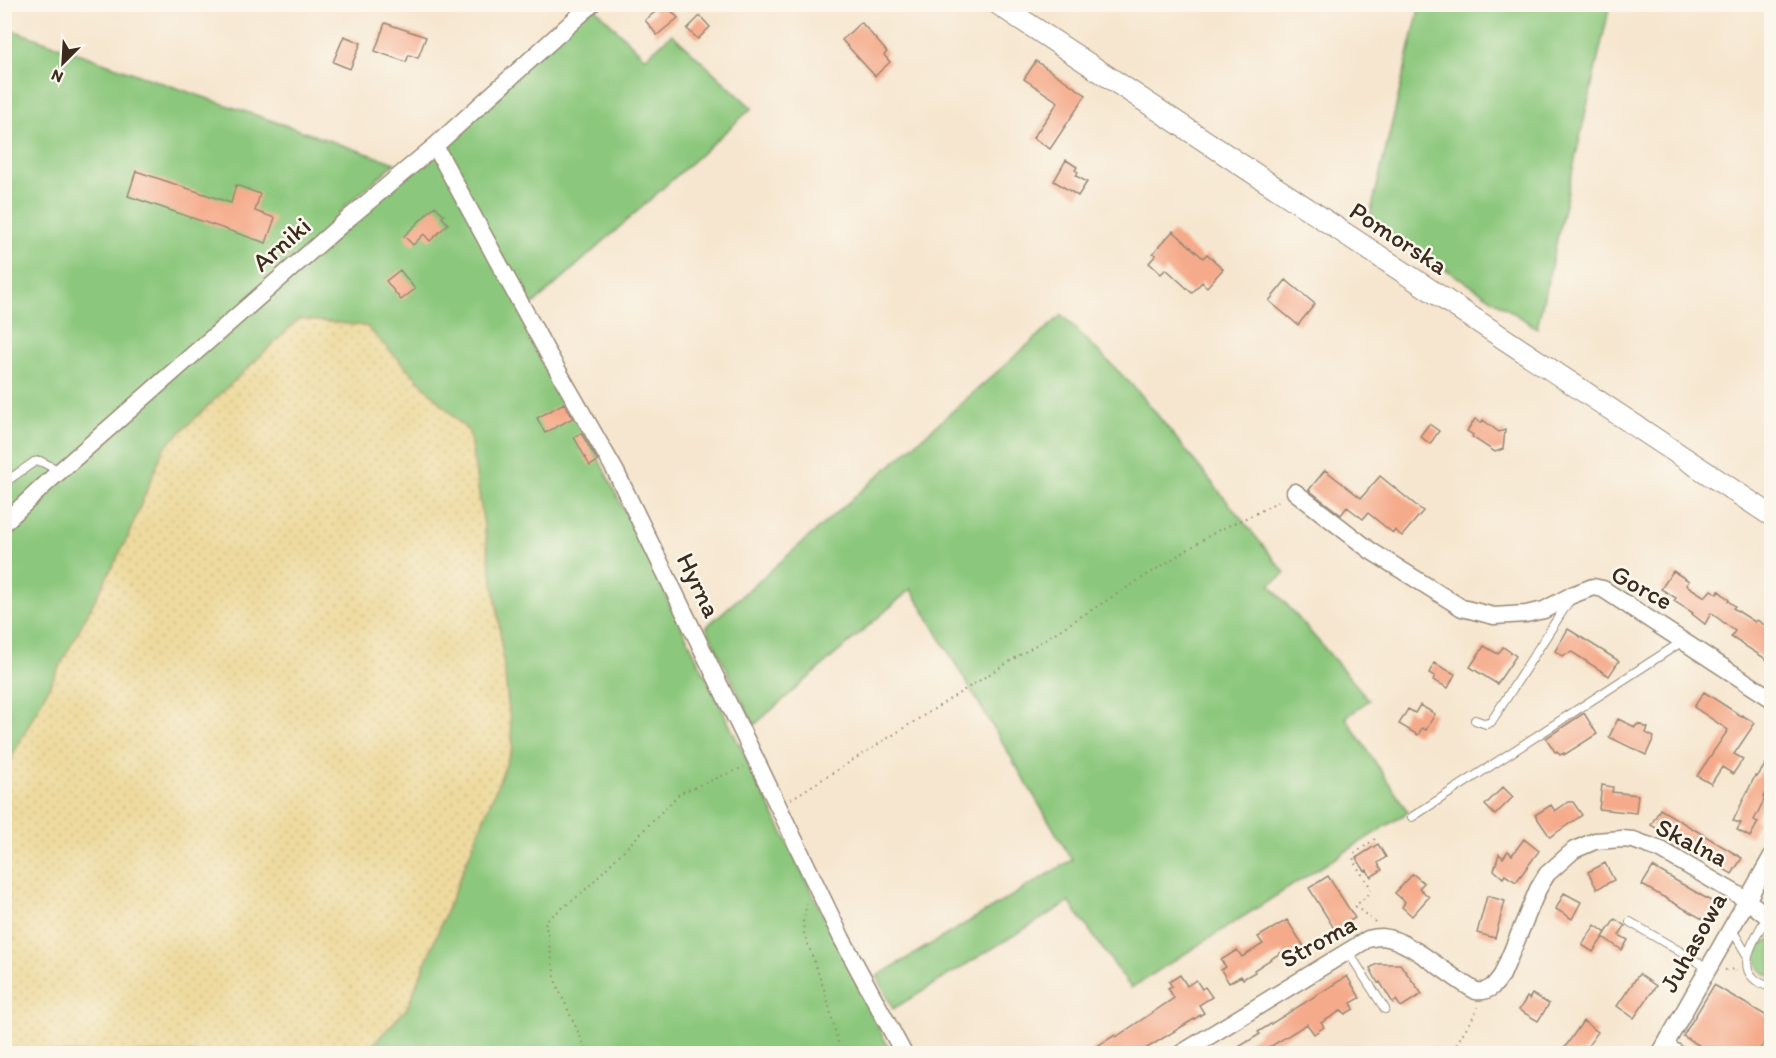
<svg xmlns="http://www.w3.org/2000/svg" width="1776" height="1058" viewBox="0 0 1776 1058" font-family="Itim,sans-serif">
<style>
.green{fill:#8bc77c;stroke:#63784d;stroke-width:1.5}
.sand{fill:url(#sand-dots);stroke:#94825e;stroke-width:1.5}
.building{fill:#f5ab8b}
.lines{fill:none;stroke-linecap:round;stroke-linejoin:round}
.service-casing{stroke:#988876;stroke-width:10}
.minor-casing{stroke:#988876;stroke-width:19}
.tertiary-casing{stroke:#988876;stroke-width:23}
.path{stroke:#988876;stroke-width:2;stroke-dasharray:1.5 4.5;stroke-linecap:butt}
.service{stroke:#fff;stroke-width:8}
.minor{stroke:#fff;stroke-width:16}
.tertiary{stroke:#fff;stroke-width:21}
.labels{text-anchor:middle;stroke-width:5;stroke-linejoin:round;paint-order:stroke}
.street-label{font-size:26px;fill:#3b2a1e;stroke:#fbf7ec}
</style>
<defs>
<pattern id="sand-dots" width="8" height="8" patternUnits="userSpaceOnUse" patternTransform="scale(1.5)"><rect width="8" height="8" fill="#eeda9e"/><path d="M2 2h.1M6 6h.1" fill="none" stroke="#cdbb88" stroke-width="1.8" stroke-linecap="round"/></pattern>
</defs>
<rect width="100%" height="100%" fill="#fbf7ec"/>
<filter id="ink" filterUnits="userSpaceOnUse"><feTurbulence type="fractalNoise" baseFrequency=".0167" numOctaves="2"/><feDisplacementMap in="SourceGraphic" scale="12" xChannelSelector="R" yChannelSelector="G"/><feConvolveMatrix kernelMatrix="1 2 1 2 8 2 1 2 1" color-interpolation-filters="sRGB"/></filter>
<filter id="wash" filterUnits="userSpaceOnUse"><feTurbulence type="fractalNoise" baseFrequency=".008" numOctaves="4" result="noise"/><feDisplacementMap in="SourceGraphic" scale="24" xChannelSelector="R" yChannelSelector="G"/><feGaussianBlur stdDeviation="1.35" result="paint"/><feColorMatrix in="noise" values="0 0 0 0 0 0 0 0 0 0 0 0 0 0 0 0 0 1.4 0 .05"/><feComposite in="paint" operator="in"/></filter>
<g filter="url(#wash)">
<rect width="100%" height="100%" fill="#f6e6cf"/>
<path class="green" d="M592,5L645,58L672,34L752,108L536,302L524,307L891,1053H5L4,27L142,76L395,163L339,212L350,217Z
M1420,5H1610L1537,328L1369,220Z
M1062,315L1138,391L1285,573L1270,585L1369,700L1346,718L1408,812L1131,988L1069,902L893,1009L877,976L1072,860L911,589L754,725L706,627Z
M1771,939H1772L1771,977C1752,970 1752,946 1771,939Z"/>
<path class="sand" d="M299,319L366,326L469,432L498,614L513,747L407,1008L365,1053H5V770L126,541L164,448Z"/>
<g id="blocks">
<path class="building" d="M649,4H665L678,18L657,35L645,20L655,12Z
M700,16L710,27L698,39L687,29Z
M861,22L887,52L884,55L890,62L875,76L842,40Z
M385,23L426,37L418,58L409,55L406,62L375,51Z
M344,36L361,43L350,69L333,62Z
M1036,61L1086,95L1050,149L1033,138L1058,102L1024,79Z
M1066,160L1077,167L1075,170L1078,172L1076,176L1087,182L1078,196L1054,181Z
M136,171L231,203L236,185L260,194L255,211L275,218L266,243L128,196Z
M435,206L444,215L442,217L448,224L430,241L424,234L413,245L404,236Z
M1173,231L1203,258L1207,254L1223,269L1207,287L1202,282L1192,293L1166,269L1161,274L1149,263L1156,255L1153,253Z
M400,270L415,289L401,300L386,281Z
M1286,280L1315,304L1298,325L1269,301Z
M564,403L573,418L545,433L537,418Z
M1475,419L1481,423L1483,420L1499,432L1505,430L1503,449L1495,452L1472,437L1473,435L1467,431Z
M1429,424L1439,431L1430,444L1420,436Z
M581,433L598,461L590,466L574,437Z
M1325,470L1361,498L1380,476L1423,511L1402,536L1395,530L1393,533L1368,513L1363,519L1347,507L1341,515L1309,490Z
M1673,571L1689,581L1686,585L1705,597L1711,590L1717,594L1719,591L1729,600L1728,601L1735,606L1733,608L1755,622L1757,620L1772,630V663L1731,637L1735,631L1711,613L1705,624L1692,614L1693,613L1674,601L1676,598L1661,589Z
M1568,629L1619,661L1609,676L1572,652L1562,656L1555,651Z
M1484,646L1498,654L1503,647L1516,656L1497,684L1470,667Z
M1434,663L1455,674L1448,688L1433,680L1435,676L1429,673Z
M1704,692L1741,716L1742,715L1755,723L1734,754L1743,759L1733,774L1722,767L1711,784L1697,776L1728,730L1694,707Z
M1420,705L1435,714L1426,730L1422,728L1418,735L1399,724L1408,709L1415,713Z
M1584,713L1597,734L1564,755V753L1560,755L1557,751L1555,752L1546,738Z
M1618,719L1635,727L1638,724L1648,728L1646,733L1654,737L1646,755L1609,737Z
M1772,755V780L1763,797L1765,798L1754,820L1758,822L1750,837L1737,830L1741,823L1733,821L1755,776L1757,777Z
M1602,785L1613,787L1612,792L1638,795L1636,813L1599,809Z
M1503,787L1513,797L1495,815L1485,805Z
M1568,802H1573L1582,815L1550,837L1535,815L1551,805L1555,811Z
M1660,809L1742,858L1732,874L1651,825Z
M1524,839L1539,851L1516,882L1505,875L1503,878L1494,870L1499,854L1503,858L1508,851L1512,855Z
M1378,844L1386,857L1378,863L1382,870L1371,877L1367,870L1365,871L1356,858Z
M1605,863L1614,880L1597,889L1588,872Z
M1653,867L1716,904L1706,921L1642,885Z
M1413,874L1424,883L1419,888L1429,897L1412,916L1402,907L1405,902L1395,893Z
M1328,876L1355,918L1335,930L1309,888Z
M1564,893L1581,902L1572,919L1556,909Z
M1487,896L1505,901L1495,938L1477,933Z
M1615,919L1625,926L1619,935L1628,940L1622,950L1603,937Z
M1287,920L1305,948L1288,959L1282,952L1254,970L1255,972L1243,979L1241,976L1229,983L1221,970L1226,967L1221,960L1237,950L1242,957L1263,944L1258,937Z
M1595,925L1606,933L1593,952L1582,945Z
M1377,964H1400L1422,994L1401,1007L1396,1000L1393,1003L1380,982L1378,983L1370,968Z
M1639,974L1656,986L1634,1018L1617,1006Z
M1180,975L1187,986L1196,980L1202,989L1205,987L1212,997L1199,1005L1204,1013L1139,1053H1086L1115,1035L1116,1037L1174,998L1168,988L1172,986L1169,982Z
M1347,976L1360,998L1351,1003L1354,1009L1345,1014L1342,1010L1321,1023L1324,1027L1314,1034L1307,1024L1260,1053H1229L1260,1034L1258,1032Z
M1714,985L1772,1019V1030L1758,1053H1712L1683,1036Z
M1532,994L1549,1004L1538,1021L1519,1010L1527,997L1529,999Z
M1583,1021L1598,1032L1583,1053H1561Z"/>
</g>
</g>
<g filter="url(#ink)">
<use href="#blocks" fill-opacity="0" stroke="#988876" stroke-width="1.5"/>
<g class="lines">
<defs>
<path id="service" d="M4,483L34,462L40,461L60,471
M1475,720L1486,724L1491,722L1569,601
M1412,817L1683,641
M1767,917C1753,942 1728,976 1772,987
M1630,922L1708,968
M1731,928L1747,955
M1347,950L1385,1009"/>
<path id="minor" d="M435,146L546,350L616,472L756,760L842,939L904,1054
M1295,492L1371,551L1462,608L1494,616L1526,614L1544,610L1572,595L1593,587L1603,589L1772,699
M4,523L51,479L350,217L435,146L592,4
M1665,1045L1678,1054
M1180,1054L1368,939C1372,938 1378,937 1382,937C1410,939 1450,978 1476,991C1489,993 1495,985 1502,975L1538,889L1547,874L1574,850L1595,841L1622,839L1633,840L1661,850L1747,900L1772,920
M1660,1054L1772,856"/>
<path id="tertiary" d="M998,4L1772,516"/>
</defs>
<use href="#service" class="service-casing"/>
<use href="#minor" class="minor-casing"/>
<use href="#tertiary" class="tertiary-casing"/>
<path class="path" d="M791,799L1217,531L1257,513L1282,499
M807,903L803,922L804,933L826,995L841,1054
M1375,922L1355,906L1368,895L1371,888L1353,861L1355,853L1375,839
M1725,970L1735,969L1736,971
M588,1054L556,983L545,921L582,893L680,793L744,767
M1450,1054L1475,1014L1477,1007"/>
<use href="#service" class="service"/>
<use href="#minor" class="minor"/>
<use href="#tertiary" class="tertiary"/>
</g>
</g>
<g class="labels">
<g class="street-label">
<text transform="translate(1399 238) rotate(33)" y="9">Pomorska</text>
<text transform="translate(281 244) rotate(-41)" y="9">Arniki</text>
<text transform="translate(699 585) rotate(64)" y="9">Hyrna</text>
<text transform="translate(1642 587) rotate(29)" y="9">Gorce</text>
<text transform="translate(1692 842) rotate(27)" y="9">Skalna</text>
<text transform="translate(1318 941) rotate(-29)" y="9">Stroma</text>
<text transform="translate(1693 942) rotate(-61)" y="9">Juhasowa</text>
</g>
</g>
<rect width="1776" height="1058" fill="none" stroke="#fbf7ec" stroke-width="24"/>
<g transform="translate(63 63) rotate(204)" stroke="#fbf7ec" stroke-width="4.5" paint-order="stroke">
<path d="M0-4.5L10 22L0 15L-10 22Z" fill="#3b2a1e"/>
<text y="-9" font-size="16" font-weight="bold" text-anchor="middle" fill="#3b2a1e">N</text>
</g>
</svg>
